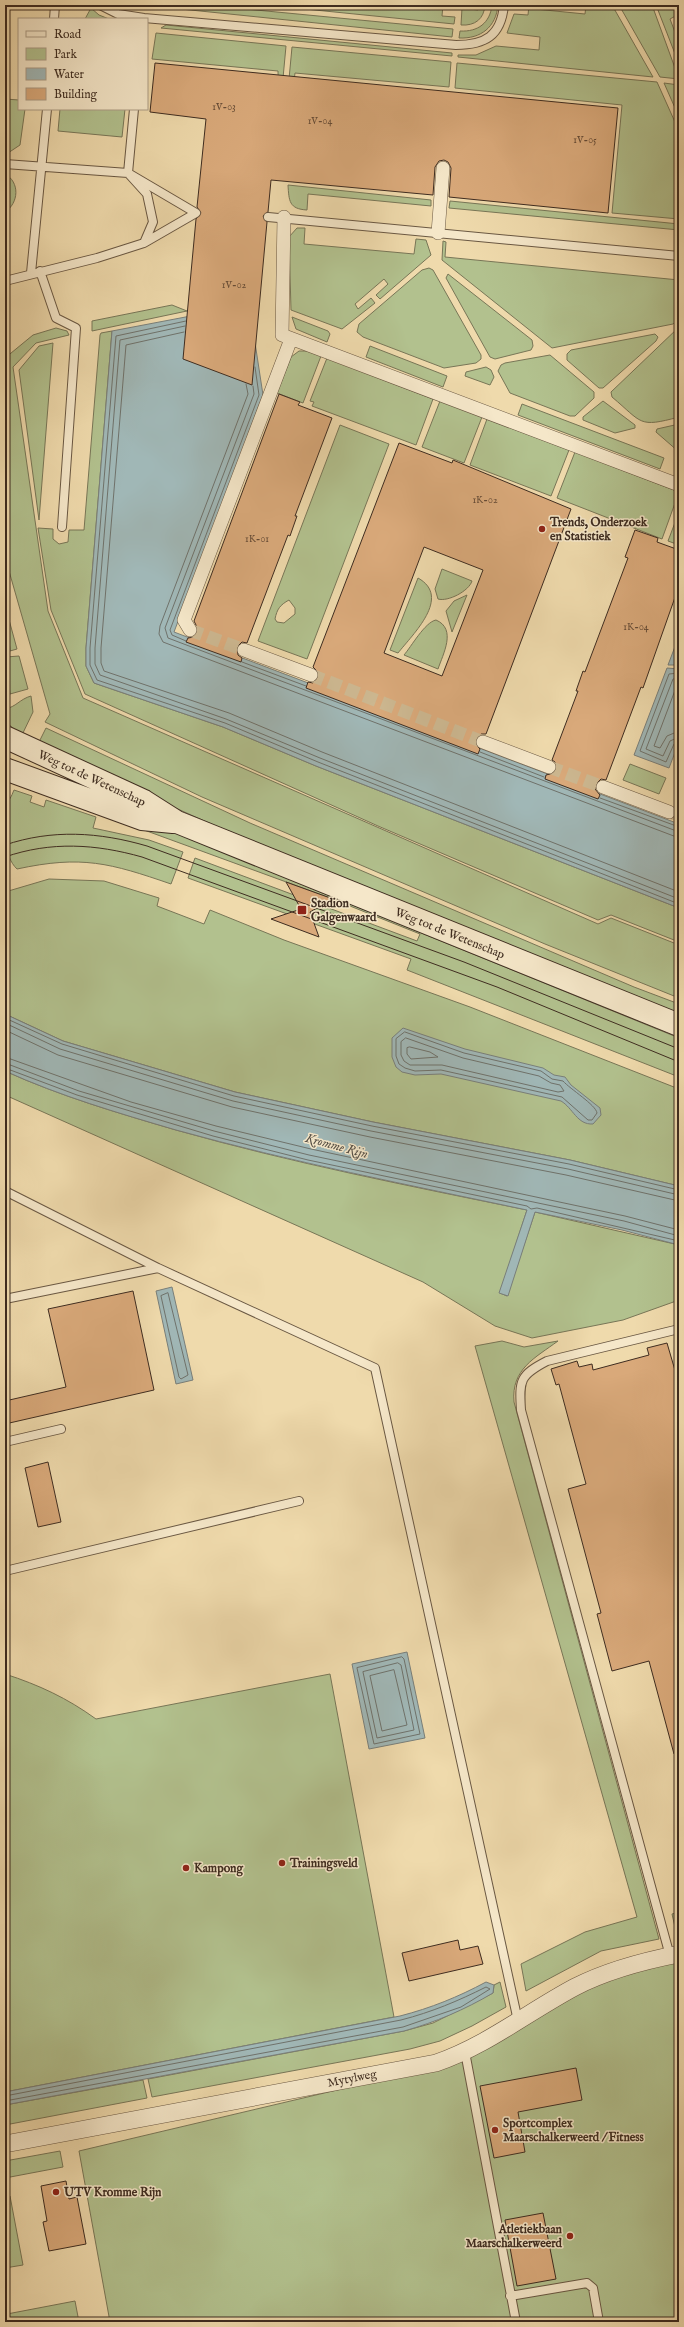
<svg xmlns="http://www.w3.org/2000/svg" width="684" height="2327" viewBox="0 0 684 2327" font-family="'IM FELL English',serif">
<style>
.green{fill:#b2c18e;stroke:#787657;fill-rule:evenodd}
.water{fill:#a0b7b6;stroke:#797f7a}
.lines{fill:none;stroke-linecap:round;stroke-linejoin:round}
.shore{stroke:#6f726b;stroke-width:1}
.building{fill:#d9a97a;stroke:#3e2c20;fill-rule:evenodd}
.pedestrian-tunnel{stroke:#ccb790;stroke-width:13;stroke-dasharray:13 6;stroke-linecap:butt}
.service-casing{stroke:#6a5843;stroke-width:10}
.pedestrian-casing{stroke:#6a5843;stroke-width:14}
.minor-casing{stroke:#6a5843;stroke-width:18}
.secondary-casing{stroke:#3e2c20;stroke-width:24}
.service{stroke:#f5e7c9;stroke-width:8}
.pedestrian{stroke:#f5e7c9;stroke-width:13}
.minor{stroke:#f5e7c9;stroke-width:17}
.secondary{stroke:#f5e7c9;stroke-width:22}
.tram{stroke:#3e2c20;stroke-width:1}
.poi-dot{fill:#8f2418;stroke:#f5e7c9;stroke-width:1.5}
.labels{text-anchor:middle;stroke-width:3;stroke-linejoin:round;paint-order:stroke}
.number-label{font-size:10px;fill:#654b36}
.poi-label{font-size:12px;font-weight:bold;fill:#3e2c20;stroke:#f5e7c9;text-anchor:start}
.street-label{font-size:12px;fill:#3e2c20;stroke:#f5e7c9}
.water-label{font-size:13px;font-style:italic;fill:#564f46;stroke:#f5e7c9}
</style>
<rect width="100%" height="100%" fill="#efdaac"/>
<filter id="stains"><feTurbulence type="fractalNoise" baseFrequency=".005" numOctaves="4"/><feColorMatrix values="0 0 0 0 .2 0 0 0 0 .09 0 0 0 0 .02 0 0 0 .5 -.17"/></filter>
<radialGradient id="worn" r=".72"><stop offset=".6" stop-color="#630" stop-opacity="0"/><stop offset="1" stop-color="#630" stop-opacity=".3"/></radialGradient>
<path class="green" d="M142,5H204L453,29L452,37Z
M265,5H443L442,16L455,17L454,24Z
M479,5H485C484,19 475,26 461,25L462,8L478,10Z
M492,5H498C496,27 481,39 459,38L460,31C478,32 490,23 492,5Z
M529,5H535V9L585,14L586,5H612L653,77L458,57V55H476L496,46L539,50L540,37L507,33L514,14L528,15Z
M619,5H652L679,79L660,77Z
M656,5H679V14L670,19L679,43V64Z
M91,8L99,15L109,19H85Z
M166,25L452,53V56L161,28Z
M156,33L286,46L279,121L278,71L152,59Z
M292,47L451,62L449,87L295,73L289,122H285Z
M457,63L657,82L679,131V219L612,213L622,105L455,88Z
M664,83L679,85V117Z
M5,99L19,100V109H25L20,145L5,155Z
M60,109H125L122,137L58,131Z
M5,174C20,182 19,203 5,212Z
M288,185L431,200V206L308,194L307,210C289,209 289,201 288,185Z
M450,201L679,224V230L449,208Z
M297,228H305L304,244L414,254L416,239L426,240L431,255L380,299L376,295L388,284L384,279L355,304L358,309L371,298L375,303L342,329L291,310L289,237Z
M443,241L446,242L445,257L679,280V319L673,324L552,348L442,260Z
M429,268L433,270L481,355V359L476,363L444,368L363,337L357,332L359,324L422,270Z
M448,274L532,340L533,346L531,350L495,359L490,357L446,278Z
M172,305L187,311L92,331V321Z
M292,317L328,331L330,334L327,342L296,329Z
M679,327V417C638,428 643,423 612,397L611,392Z
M56,328L67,331L69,335L36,343L13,367L48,611L83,698L598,924L611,918L679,945V998L545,944L202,797L45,722L50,714L5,557V358L33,335Z
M112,331L86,648V666L94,683L223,727L316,766L679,908V942L611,915L598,920L378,826L85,694L51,610L38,528L53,529V539L59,544L68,542L69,530H84L100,335L101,333Z
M655,334L658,337L656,341L603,388H599L567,360V354L571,350Z
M53,343L39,520L19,370L39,346Z
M370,346L447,376L443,387L366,357Z
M299,351H307L321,356L303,403L277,393L291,357Z
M550,355L594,392V398L575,416H570L510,393L498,371L501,365L505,363Z
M327,358L433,399L416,445L312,406L314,402L310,401Z
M486,367L491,370L494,377L490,385L465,376L466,372Z
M440,401L482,417L464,463L422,447Z
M603,401L635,425V428L615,433L583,420V417Z
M522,404L664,458L660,469L518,415Z
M487,419L569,450L551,496L470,465Z
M679,424V452L656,432L657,429Z
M340,425L389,444L307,659L258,641ZM289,600L295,608V614L284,623L277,622L275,619C277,609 280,605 289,600Z
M575,452L679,492L662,539L557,498Z
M679,512V545L668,541Z
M442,569L472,581C469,591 448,602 438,599L435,589Z
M418,578C452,597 413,634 398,653L390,650Z
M467,595L452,632L446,611L454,601Z
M5,616H8L17,649L10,651L9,639H5Z
M436,620C457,629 443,654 438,669L404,655C411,647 425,622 436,620Z
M19,656L28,689L10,694L6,657Z
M31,696L33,712L21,737L7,722L5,709C16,707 20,699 31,696Z
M46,728L250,823L634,987L679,1004V1018L218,827L37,746Z
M630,764L666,778L659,794L623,780Z
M14,790L32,796L30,802L44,807L46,800L96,817L93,828L149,840L183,852L171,884C110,863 82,855 17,869C4,857 1,825 5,809C7,803 12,796 14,790Z
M116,814L181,835L679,1038V1077L407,970L411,959L188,878L195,858L417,941L420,934L330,898L114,819Z
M49,879L104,881L159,898L157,906L204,924L210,910L284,940L470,1007L679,1089V1186L570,1160L373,1122L235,1092L63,1041L5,1014V892Z
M5,1071C60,1096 118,1113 176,1130C292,1163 410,1186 527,1210L500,1293L507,1296L535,1212L679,1245V1300L623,1320L532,1338L495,1326L423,1282L5,1095Z
M502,1341L524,1347L558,1341C535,1358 511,1369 514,1402L659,1939L601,1951L526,1991L521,1964L585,1932L637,1917L475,1346Z
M5,1674C39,1685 67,1698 96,1719L330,1674L394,2017L5,2092Z
M679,1912V1936H677L672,1914Z
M679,1958V2322H110L79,2151L409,2073L588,1984Z
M500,1982L506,2007L472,2026L440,2041L410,2049L152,2097L148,2079L404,2031L433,2023L493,1993L494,1985Z
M143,2080L147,2098L5,2125V2105Z
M60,2151L63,2167L5,2178V2161Z
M10,2196L23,2265L5,2268V2197Z
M75,2301L79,2322H8L7,2314Z"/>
<path class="water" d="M196,315L254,336L263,395L174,632L679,824V908L316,766L223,727L94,683L86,666V648L112,331Z
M679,636V665H668Z
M667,668L679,669V742L669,768L634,755Z
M5,1014L63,1041L235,1092L373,1122L570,1160L679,1186V1245L622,1230L535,1212L508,1296L499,1293L527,1210C409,1185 292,1162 176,1130C118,1113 60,1096 5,1071Z
M403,1028L465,1049L543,1068L554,1075L565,1077L571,1085L600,1108L601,1115L593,1124C577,1125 573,1108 561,1101L441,1074L415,1075L402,1072L396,1067L392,1057V1038Z
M172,1287L193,1380L176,1384L156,1291Z
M407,1652L425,1738L369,1749L352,1664Z
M486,1982L494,1985L493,1993C464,2010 436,2022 404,2031L5,2105V2092L400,2016C431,2008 458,1997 486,1982Z"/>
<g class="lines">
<path class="shore" d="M186,321L116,336L90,648V665L97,680L225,723L318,762L679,904
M185,326L120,340L95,648V664L100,675L226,719L320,758L679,899
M184,332L126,345L101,648V663L104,671L229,713L322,752L679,892
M246,384L248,394L160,626L159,634L163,642L679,838
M253,386L254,394L165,628L168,638L679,832
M186,641L172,635L170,630L259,395L255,367
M242,662L306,686
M679,673L669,674L640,751L666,762L674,744L679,742
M679,678L673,679L646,749L663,756L670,741L679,737
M679,684L677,685L654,746L660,748L667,736L679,731
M480,752L544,777
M600,798L679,827
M5,1018L62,1044L234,1096L372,1126L569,1164L679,1190
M5,1023L60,1049L233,1101L371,1131L568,1169L679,1195
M5,1030L58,1055L232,1107L370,1137L566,1175L679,1201
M405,1032L464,1053L541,1071L552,1079L563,1081C570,1089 596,1105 597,1113L592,1120H588L562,1097L441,1070L415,1071L405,1068L399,1064L396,1056V1039Z
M406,1038L463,1058L539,1076L551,1083L560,1085L564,1091L558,1092L442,1065H410L404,1061L401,1055V1042Z
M410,1047L430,1052L438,1057L411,1059L407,1054V1048Z
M5,1057L131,1102L216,1126L311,1149L625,1216L679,1230
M5,1063L79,1091L214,1131L309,1155L624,1221L679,1236
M5,1068L77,1095L213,1136L308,1160L527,1206L531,1209L537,1208L679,1241
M168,1293L188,1375L181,1379L179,1377L161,1296Z
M402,1657L404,1659L420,1734L374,1744L357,1668Z
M398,1663L401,1665L414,1730L377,1738L363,1672Z
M394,1670L407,1725L382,1731L370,1676Z
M5,2096L401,2020C432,2012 458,2001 486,1987L490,1989L461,2007L403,2027L5,2101"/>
</g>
<path class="building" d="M155,63L618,108L608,213L449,197L451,168L448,162L444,160L439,161L435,167L433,195L271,180L268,212L263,216L267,222L252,385L183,359L196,219L201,213L197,207L206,119L150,112Z
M279,394L300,402L298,405L332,418L295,516H297L290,536L288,535L247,643L242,642L237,647L238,655L242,658L241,662L186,642L188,638L194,637L197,634L198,629L194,621Z
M399,443L452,463L453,460L571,509L486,734H481L476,739L475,744L480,749L478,754L306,688L308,682L313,683L318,678L319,673L313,667ZM424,547L483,570L442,676L384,653Z
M635,530L658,538L657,542L679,550V586L643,688L641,687L606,780L601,779L596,784L595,789L600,795L598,799L545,779L546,775L554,773L557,769L555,762L552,760L578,691H576L583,671L585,672L628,558L625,557Z
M286,882L333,899L310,912L319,937L271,919L301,909Z
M133,1291L154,1390L5,1424V1401L66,1387L48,1309Z
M667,1343L679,1384V1754H674L649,1661L612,1671L597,1614L601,1613L568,1489L586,1484L559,1384L556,1385L551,1369L577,1361L579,1367L592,1364L593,1370L649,1355L647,1348Z
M48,1462L61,1522L38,1527L25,1468Z
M458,1940L460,1950L478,1946L483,1964L409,1981L402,1953Z
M576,2068L582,2100L518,2112L525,2152L494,2158L480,2086Z
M66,2181L69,2199L77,2197L86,2244L49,2251L43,2222L47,2221L41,2186Z
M543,2213L556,2279L517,2286L505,2220Z"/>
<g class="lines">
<path class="pedestrian-tunnel" d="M190,630L244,650
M311,675L483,742
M549,767L603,787
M669,812L679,815"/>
<defs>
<path id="service" d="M100,5L118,14L144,18L456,45C485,45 501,36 504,5
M54,19L55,5
M134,109L128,173L196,213L144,243
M5,164L128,173L147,194L153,222L144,243L97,258L5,281
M268,217L679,256
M40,271L56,318L76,328L62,527
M31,273L47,109
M5,1191L158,1268L375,1368L518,2021
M5,1299L158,1268
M5,1442L61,1429
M5,1571L299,1501
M670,1956L521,1410C519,1380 520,1375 547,1361L679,1329
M465,2052L516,2322
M510,2296L587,2283L593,2288L599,2322"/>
<path id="pedestrian" d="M284,217L282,335L679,485
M438,233L443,168
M190,630L184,620L291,339
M244,650L311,675
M483,742L549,767
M603,787L669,812"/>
<path id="minor" d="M5,2144L436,2063C486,2046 528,2012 575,1987C608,1970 643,1961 679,1954"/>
<path id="secondary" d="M5,737L144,801L177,822L679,1025
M5,769L142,819L173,822"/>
</defs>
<use href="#service" class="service-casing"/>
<use href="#pedestrian" class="pedestrian-casing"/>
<use href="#minor" class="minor-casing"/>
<use href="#secondary" class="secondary-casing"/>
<use href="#service" class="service"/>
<use href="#pedestrian" class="pedestrian"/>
<use href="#minor" class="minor"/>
<use href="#secondary" class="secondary"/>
<path class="tram" d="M5,845C52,829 99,832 147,846L464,962L679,1049
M5,857C51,841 96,844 142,857L497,987L679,1062"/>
</g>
<g class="poi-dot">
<circle cx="542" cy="529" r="4"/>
<rect x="297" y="905" width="10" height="10" rx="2"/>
<circle cx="282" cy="1863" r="4"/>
<circle cx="186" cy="1868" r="4"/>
<circle cx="495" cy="2130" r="4"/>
<circle cx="56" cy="2192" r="4"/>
<circle cx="570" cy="2236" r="4"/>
</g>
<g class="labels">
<g class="number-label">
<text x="224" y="110">1V-03</text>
<text x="320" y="124">1V-04</text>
<text x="585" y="143">1V-05</text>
<text x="234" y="288">1V-02</text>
<text x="485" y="503">1K-02</text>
<text x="257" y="542">1K-01</text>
<text x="636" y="630">1K-04</text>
</g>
<g class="poi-label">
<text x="550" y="526">Trends, Onderzoek<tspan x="550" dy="14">en Statistiek</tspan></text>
<text x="311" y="907">Stadion<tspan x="311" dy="14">Galgenwaard</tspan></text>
<text x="290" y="1867">Trainingsveld</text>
<text x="194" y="1872">Kampong</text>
<text x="503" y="2127">Sportcomplex<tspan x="503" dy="14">Maarschalkerweerd / Fitness</tspan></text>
<text x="64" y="2196">UTV Kromme Rijn</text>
<text x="562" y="2233" text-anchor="end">Atletiekbaan<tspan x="562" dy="14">Maarschalkerweerd</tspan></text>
</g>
<g class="street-label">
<text transform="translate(92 778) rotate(25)" y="4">Weg tot de Wetenschap</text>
<text transform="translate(450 933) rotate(22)" y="4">Weg tot de Wetenschap</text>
<text transform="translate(352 2078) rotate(-11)" y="4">Mytylweg</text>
</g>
<g class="water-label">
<text transform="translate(337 1145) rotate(15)" y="5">Kromme Rijn</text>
</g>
</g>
<rect width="684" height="2327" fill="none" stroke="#efdaac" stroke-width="20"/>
<rect x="6" y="6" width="672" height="2315" fill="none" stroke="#3e2c20" stroke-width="2"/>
<rect x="10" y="10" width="664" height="2307" fill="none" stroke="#3e2c20"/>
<rect x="18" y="18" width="130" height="92" fill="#f5e7c9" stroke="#ac9c85"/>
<rect x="26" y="31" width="20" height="6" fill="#f5e7c9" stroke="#ac9c85"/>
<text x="54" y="38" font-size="12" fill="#3e2c20">Road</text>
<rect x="26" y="48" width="20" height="12" fill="#b2c18e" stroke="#ac9c85"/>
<text x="54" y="58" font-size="12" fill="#3e2c20">Park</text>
<rect x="26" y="68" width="20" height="12" fill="#a0b7b6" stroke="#ac9c85"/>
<text x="54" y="78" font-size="12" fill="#3e2c20">Water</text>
<rect x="26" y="88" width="20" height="12" fill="#d9a97a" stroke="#ac9c85"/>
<text x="54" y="98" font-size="12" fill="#3e2c20">Building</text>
<rect width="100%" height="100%" filter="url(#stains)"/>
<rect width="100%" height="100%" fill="url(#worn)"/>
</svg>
